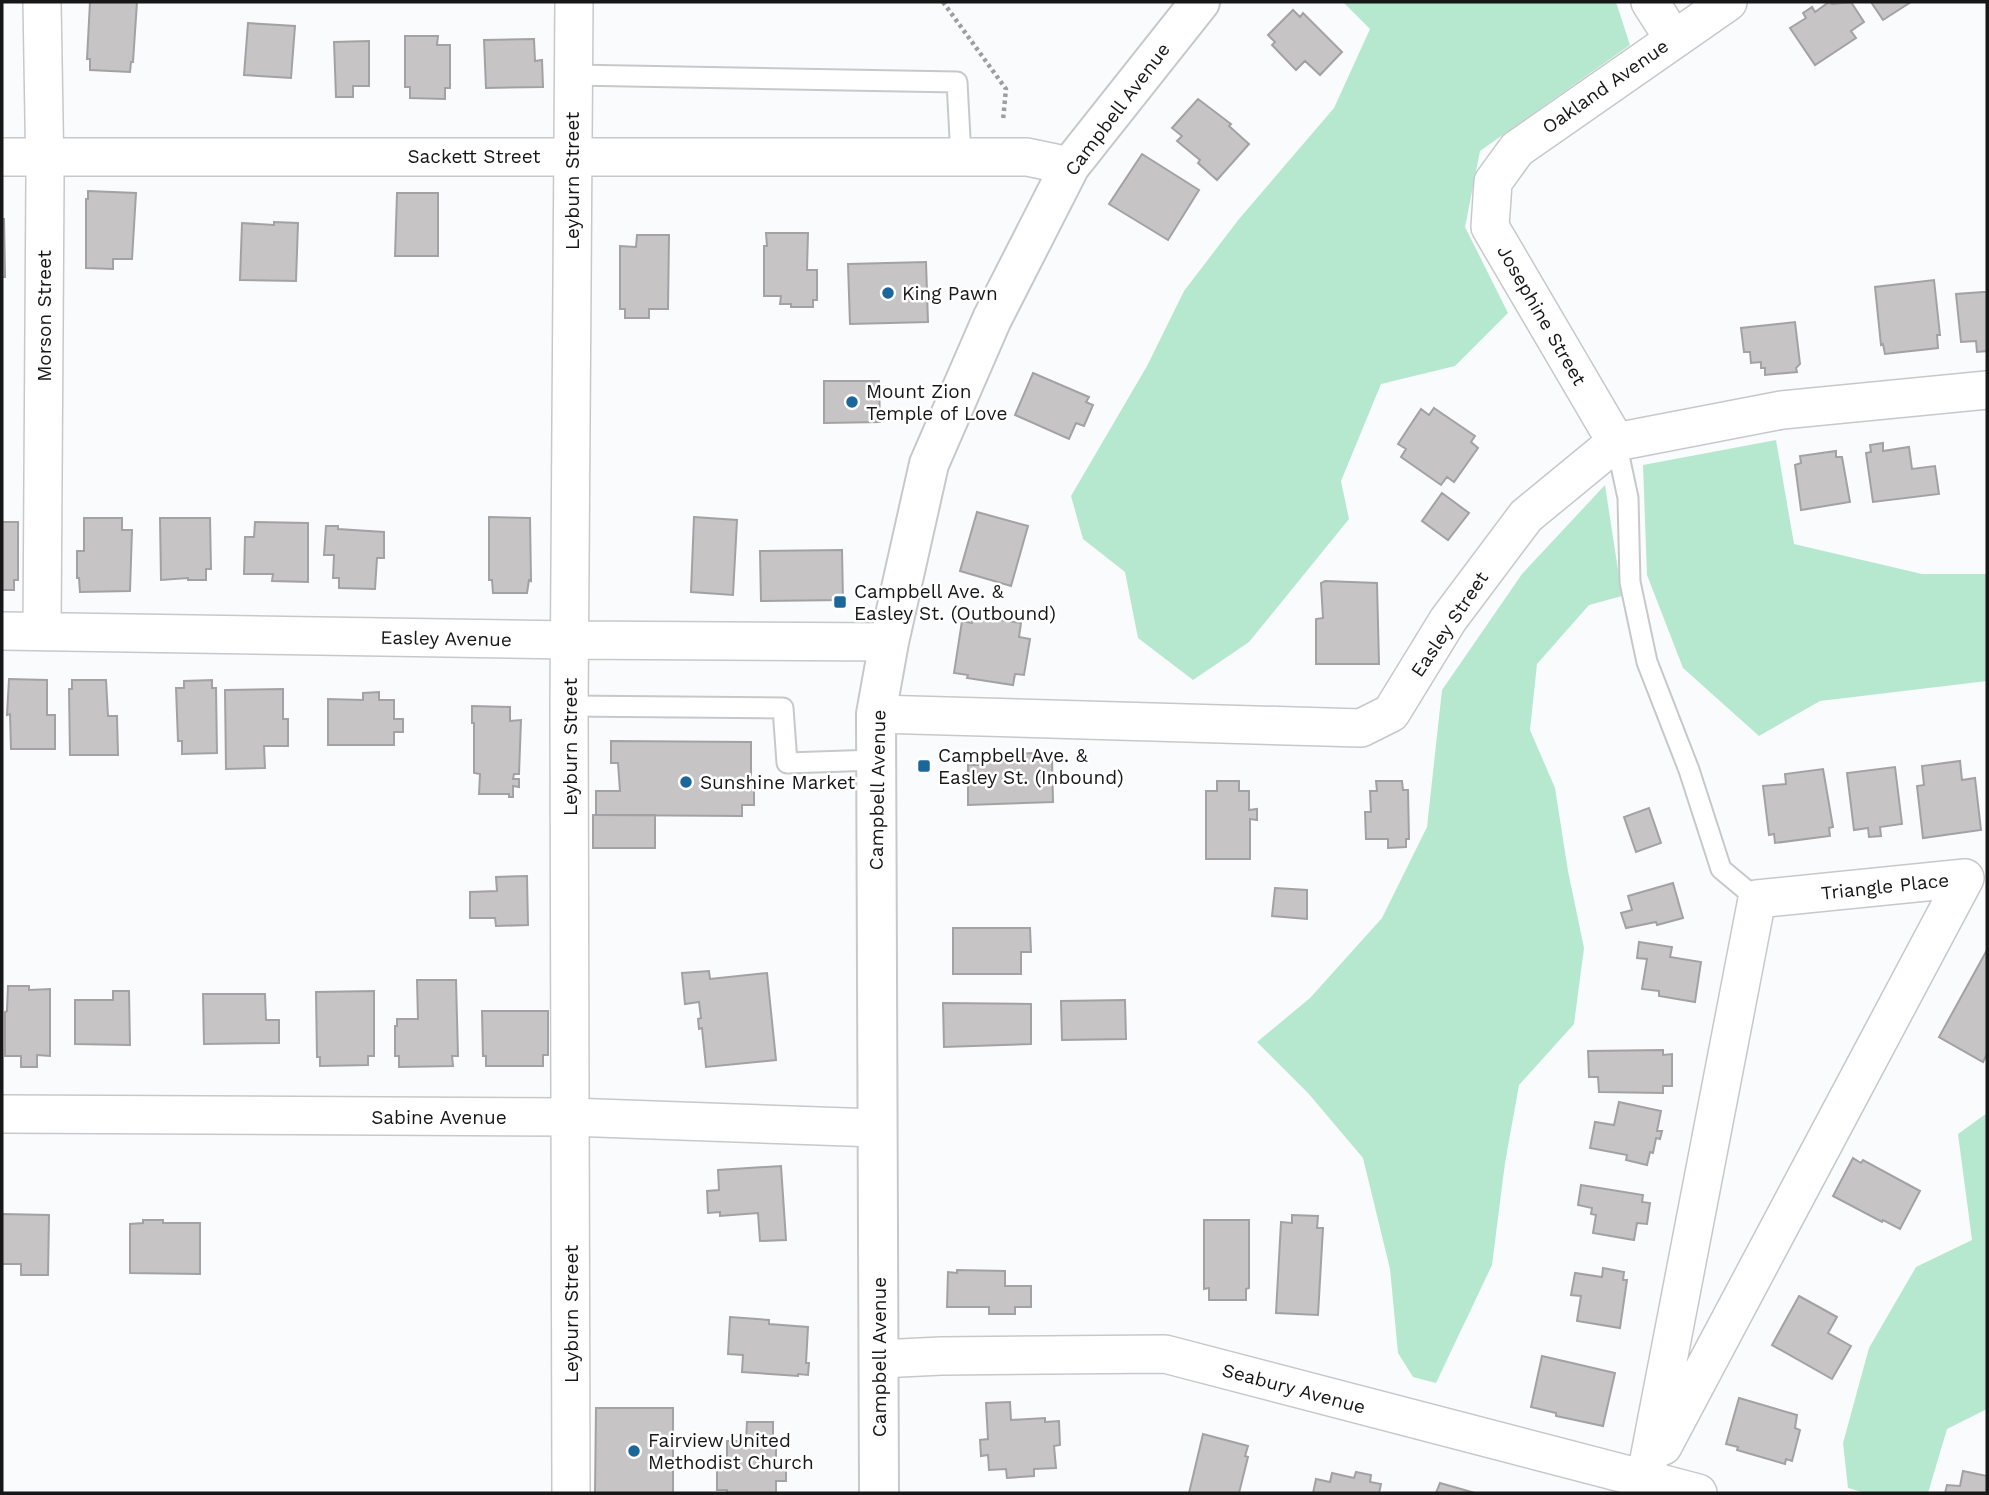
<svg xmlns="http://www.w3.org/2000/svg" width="1989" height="1495" viewBox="0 0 1989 1495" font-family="'Work Sans',sans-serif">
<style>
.green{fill:#b6e8d0}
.building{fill:#c6c4c5;stroke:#a3a1a3;stroke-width:2}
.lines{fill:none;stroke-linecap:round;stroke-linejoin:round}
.service-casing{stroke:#c7c8ca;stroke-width:23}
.minor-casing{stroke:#c7c8ca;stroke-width:40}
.primary-casing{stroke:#c7c8ca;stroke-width:42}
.path{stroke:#9d9ea0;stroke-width:4.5;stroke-dasharray:3.5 3.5;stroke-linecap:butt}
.service{stroke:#fff;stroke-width:19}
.minor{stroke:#fff;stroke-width:37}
.primary{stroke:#fff;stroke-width:38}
.poi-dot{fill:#1b679a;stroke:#fff;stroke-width:2.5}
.labels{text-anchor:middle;stroke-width:5;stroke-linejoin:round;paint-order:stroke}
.street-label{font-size:19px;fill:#171718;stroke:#fff}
.poi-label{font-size:19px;fill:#171718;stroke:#fff;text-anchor:start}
</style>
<rect width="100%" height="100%" fill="#fafbfd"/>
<path class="green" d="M1343,2H1616L1630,45L1480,151L1465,227L1508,313L1455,366L1381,384L1341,481L1349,519L1249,642L1193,680L1138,638L1125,572L1083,539L1071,496L1147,366L1184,291L1239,219L1334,108L1370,29Z
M1776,440L1794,544L1922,574H1987V681L1820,701L1759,736L1683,668L1647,575L1643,465Z
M1605,485L1622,596L1589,605L1537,664L1530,730L1555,788L1568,871L1584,948L1574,1024L1519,1085L1505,1163L1492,1265L1436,1383L1413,1377L1398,1353L1390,1269L1363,1158L1308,1093L1257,1042L1310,998L1382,918L1427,827L1442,690L1522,574Z
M1987,1113V1409L1947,1429L1928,1493H1865L1848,1488L1843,1443L1869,1348L1916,1267L1972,1240L1958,1134Z"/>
<path class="building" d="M90,2H137L133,62H131L130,72L90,70V59H87Z
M1829,2L1832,4L1851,2L1864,22L1851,31L1856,38L1815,65L1790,28L1806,18L1803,13L1812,7L1815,12Z
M1871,2H1911L1883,20Z
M1293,10L1300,17L1303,13L1342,52L1320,75L1305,61L1296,70L1272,45L1275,42L1268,35Z
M248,23L295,26L291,78L244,75Z
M405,36H438L437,45H450V88H445V99L410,98V87H405Z
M534,39L535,61L542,60L543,87L486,88L484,40Z
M369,41V86H353V97H336L334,42Z
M1198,99L1231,124L1229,126L1249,144L1217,180L1198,163L1200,160L1177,141L1182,136L1172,128Z
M1142,154L1199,190L1168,240L1109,204Z
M88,191L136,193L132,259H113V269L86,268V199H88Z
M397,193H438V256H395Z
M2,219H4L5,277H2Z
M274,222L298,223L296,281L240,280L242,223L274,225Z
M766,233H808L807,270H817V300H813V307H791V304H780L781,296H764V246H767Z
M637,235H669L668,309H649V318H625V309H620V246L636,247Z
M926,262L928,322L850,324L848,264Z
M1934,280L1940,335H1937L1938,348L1885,354L1883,344L1881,345L1875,287Z
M1983,292H1987V351L1977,352L1976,341L1961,342L1956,294Z
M1795,322L1800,364L1796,368L1797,372L1765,375V368H1761V362L1751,363L1750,352H1744L1741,328Z
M1033,373L1089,397L1086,402L1093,405L1084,426L1076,423L1069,439L1015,415Z
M824,381H879L880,422L824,423Z
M1434,408L1475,436L1471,442L1478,448L1454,482L1447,477L1441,485L1401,457L1406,449L1398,444L1421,409L1429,415Z
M1883,443V451L1909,447L1912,469L1935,466L1939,494L1873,502L1866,453L1871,452L1870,445Z
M1836,451V457H1842L1850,502L1801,510L1795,465L1801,463L1800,456Z
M1442,493L1469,513L1448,540L1422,521Z
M977,512L1028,526L1011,586L960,571Z
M489,517L530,518L531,581L529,580L527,593H493L492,580H489Z
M694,517L737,520L733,595L691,592Z
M84,518H122V530H132L130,591L80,592L79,578H77V551H84Z
M160,518H210L211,569H206V580H188V578L161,580Z
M2,522H18V580H14V590H2Z
M255,522L308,523V582L272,581L273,574H244L245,537H254Z
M326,526H338V529L384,532V558H377L375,589L339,588V578H333L334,555H324Z
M842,550L843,600L761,601L760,551Z
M1325,581L1377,583L1379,664H1316V619L1323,618L1321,583Z
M973,616L1021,623L1019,637L1030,639L1024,675L1015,674L1013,685L967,678L968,675L954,673L962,621L972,623Z
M9,679L47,680V715H55V749H11L10,714L7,715Z
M72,680H106L108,716H117L118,755H70L69,689H72Z
M212,680V688H216L217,753L182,754V741H178L176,688H184V681Z
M283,689V719H288V746H264L265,768L226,769L225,690Z
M379,692V700H394V719H403V732H394V745H328V699L363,700V693Z
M472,706L510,707V721L521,720L519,774H514L513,779H519V787L513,786V797H509V794H479L480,774L474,773V723H472Z
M611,741L751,742V788H754V805H742V816L596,815V791H620L618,763H611Z
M1034,753V758L1052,757L1053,802L968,805V765H982V762L1011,761V754Z
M1960,761L1962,780L1975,778L1981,830L1923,838L1917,786L1924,785L1922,766Z
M1895,767L1902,824L1880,827L1881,836L1869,837L1868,828L1854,830L1847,773Z
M1823,769L1833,827L1829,828L1830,836L1775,843L1774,834L1769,835L1763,786L1786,784L1785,774Z
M1217,781H1239V791H1249V810L1257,809V820L1250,819V859H1206V791H1217Z
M1376,781H1402L1403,790H1408L1409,839H1406V847L1388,848V839H1366L1365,812H1371L1370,791H1377Z
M1649,808L1661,843L1636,852L1624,817Z
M593,815H655V848H593Z
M527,876L528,925L496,926L495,918H470V892L497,891L496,877Z
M1673,883L1683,918L1657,925L1656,922L1626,928L1621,913L1632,910L1628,896Z
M1275,888L1307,890V919L1272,916Z
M953,928H1030L1031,952H1021V974H953Z
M1639,942L1672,947L1670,957L1701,962L1695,1002L1659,996V991L1642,989L1647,959L1637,958Z
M1987,950V1054L1983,1062L1939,1037Z
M709,971L710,979L767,973L776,1060L706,1067L702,1028L699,1029L698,1019L701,1018L699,1002L685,1004L682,973Z
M417,980H456L458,1056H452L453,1066L399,1067V1056H395V1026H397V1019H418Z
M8,986H29V990L50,989V1056L37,1055V1067H21V1056H5V1012L7,1011Z
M113,991H129L130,1045L75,1044V1000H113Z
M374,991V1056H368V1065L320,1066V1057H317L316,992Z
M203,994H265L266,1020H279V1043L204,1044Z
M1125,1000L1126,1039L1062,1040L1061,1001Z
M943,1003L1031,1004V1044L944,1047Z
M482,1011H548V1055H543V1066H486V1056H483Z
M1663,1050V1055L1672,1054V1086H1663V1093L1599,1092L1598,1077H1589L1588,1051Z
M1619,1102L1661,1111L1657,1131H1662L1660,1139L1656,1138L1653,1153L1650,1152L1647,1165L1626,1160L1627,1155L1590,1148L1595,1122L1614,1125Z
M1853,1158L1861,1163L1863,1160L1920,1191L1900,1229L1883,1220L1882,1222L1833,1196Z
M781,1166L786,1240L760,1241L758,1213L720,1216V1212L708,1213L707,1191L719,1190L718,1170Z
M1581,1185L1643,1195L1642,1202L1650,1203L1647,1224L1637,1223L1634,1240L1593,1233L1596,1215L1591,1214L1592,1208L1578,1205Z
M2,1214L49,1215L48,1275H21V1264H2Z
M1292,1215L1318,1216L1317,1228H1323L1318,1315L1276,1313L1281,1222L1292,1223Z
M143,1220H163V1223H200V1274L130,1273V1224L143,1223Z
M1204,1220H1249V1288L1246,1289V1300H1209V1288L1204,1289Z
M1603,1268L1624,1272L1623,1280H1627L1620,1328L1577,1321L1581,1296L1571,1295L1575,1273L1602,1277Z
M957,1270L1005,1271V1286H1031V1307H1015V1314H989V1307H947L948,1272L957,1273Z
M1799,1296L1837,1317L1828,1333L1851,1346L1832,1379L1772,1345Z
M730,1317L769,1320V1324L808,1327L806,1363H809L808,1375L798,1374V1376L742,1372L743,1355L728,1354Z
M1542,1356L1615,1373L1603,1426L1556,1416V1413L1531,1407Z
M1739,1398L1797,1415L1795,1428L1800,1430L1792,1461L1786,1459L1785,1464L1737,1450L1738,1447L1726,1444Z
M1010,1402L1011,1420L1045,1418V1422L1059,1421L1060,1445L1054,1446L1056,1468L1034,1469V1476L1007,1478L1006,1469L989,1470L988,1455L981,1456L980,1440L988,1439L986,1403Z
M596,1408H673V1493H595Z
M747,1422H773V1441H776V1462H786V1481H776V1493H727V1490H717V1461L727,1462V1441H746Z
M1203,1434L1248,1446L1245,1456L1248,1457L1239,1493H1189Z
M1963,1471L1987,1476V1493H1945L1947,1485L1960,1486Z
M1356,1472L1371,1475L1370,1482L1381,1484L1379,1493H1313L1316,1479L1330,1482L1332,1473L1354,1478Z
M1440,1483L1475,1493H1436Z"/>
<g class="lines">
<defs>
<path id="service" d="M573,75L957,82L961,157
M1616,442L1628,498L1630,582L1647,662L1689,770L1721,869L1757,899
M569,706L783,708L787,763L876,760"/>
<path id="minor" d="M1650,2L1673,38
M2,157H1027L1070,166
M1616,442L1490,227L1493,182L1517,149L1728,2
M2,631L569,640L889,642
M42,631L45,178L42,2
M876,714L1361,728L1391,713L1448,620L1526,516L1616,442L1782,410L1987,390
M2,1114L570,1117L876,1128
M880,1359L941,1356L1165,1354L1698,1493
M1663,1446L1965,878
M1645,1480L1757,899L1965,878
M571,1493L569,706L574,2"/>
<path id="primary" d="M879,1493L876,714L889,642L929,464L992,319L1070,166L1200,2"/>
</defs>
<use href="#service" class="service-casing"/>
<use href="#minor" class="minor-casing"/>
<use href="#primary" class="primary-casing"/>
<path class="path" d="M943,2L1006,89L1003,120"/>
<use href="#service" class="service"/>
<use href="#minor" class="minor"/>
<use href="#primary" class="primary"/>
</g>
<g class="poi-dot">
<circle cx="888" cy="293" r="7"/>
<circle cx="852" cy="402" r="7"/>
<rect x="833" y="595" width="14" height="14" rx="3.5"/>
<rect x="917" y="759" width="14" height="14" rx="3.5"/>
<circle cx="686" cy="782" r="7"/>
<circle cx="634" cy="1451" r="7"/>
</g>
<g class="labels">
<g class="street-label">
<text transform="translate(1605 86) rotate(-35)" y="7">Oakland Avenue</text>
<text transform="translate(1117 109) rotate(-53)" y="7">Campbell Avenue</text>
<text x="474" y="163">Sackett Street</text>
<text transform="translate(572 181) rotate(-90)" y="7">Leyburn Street</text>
<text transform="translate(1542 315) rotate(60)" y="7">Josephine Street</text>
<text transform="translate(44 316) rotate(-90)" y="7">Morson Street</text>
<text transform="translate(1449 624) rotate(-56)" y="7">Easley Street</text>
<text transform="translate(446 638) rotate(1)" y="7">Easley Avenue</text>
<text transform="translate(570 747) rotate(-90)" y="7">Leyburn Street</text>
<text transform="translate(877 790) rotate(-89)" y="7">Campbell Avenue</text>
<text transform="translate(1885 886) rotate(-6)" y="7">Triangle Place</text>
<text x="439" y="1124">Sabine Avenue</text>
<text transform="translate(571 1314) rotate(-90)" y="7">Leyburn Street</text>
<text transform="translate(879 1357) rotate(-90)" y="7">Campbell Avenue</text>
<text transform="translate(1294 1388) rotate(15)" y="7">Seabury Avenue</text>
</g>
<g class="poi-label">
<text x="902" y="300">King Pawn</text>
<text x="866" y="398">Mount Zion<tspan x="866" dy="22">Temple of Love</tspan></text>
<text x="854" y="598">Campbell Ave. &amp;<tspan x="854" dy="22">Easley St. (Outbound)</tspan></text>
<text x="938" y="762">Campbell Ave. &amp;<tspan x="938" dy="22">Easley St. (Inbound)</tspan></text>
<text x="700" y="789">Sunshine Market</text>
<text x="648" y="1447">Fairview United<tspan x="648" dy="22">Methodist Church</tspan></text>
</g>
</g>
<rect width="1989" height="1495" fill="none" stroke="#171718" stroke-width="7"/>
</svg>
